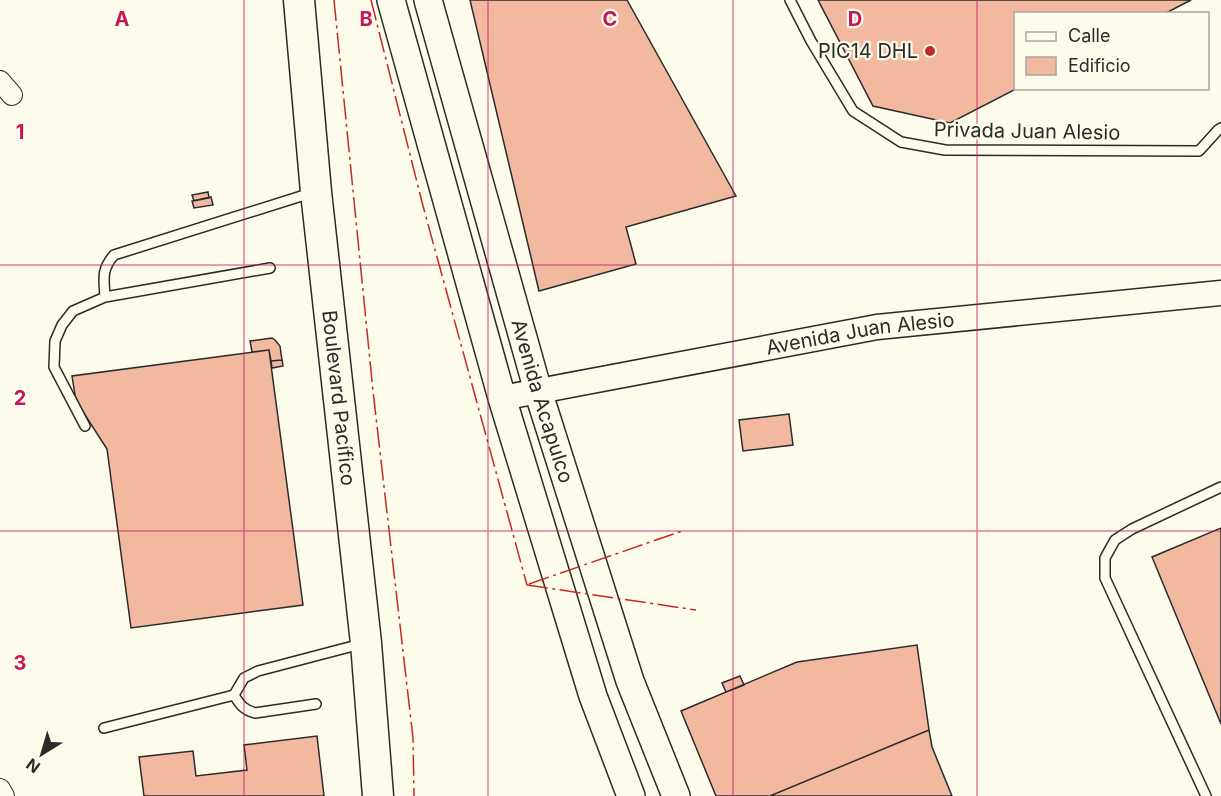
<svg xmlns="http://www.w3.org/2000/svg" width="1221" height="796" viewBox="0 0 1221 796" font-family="Inter,sans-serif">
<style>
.building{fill:#f2b8a0;stroke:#2b2b2b;stroke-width:1.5}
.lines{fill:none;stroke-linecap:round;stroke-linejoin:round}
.service-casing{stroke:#2b2b2b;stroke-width:12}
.minor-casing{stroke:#2b2b2b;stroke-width:22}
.tertiary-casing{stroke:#2b2b2b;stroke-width:27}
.secondary-casing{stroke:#2b2b2b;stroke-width:30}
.primary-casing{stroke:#2b2b2b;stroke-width:33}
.service{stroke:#fdfbea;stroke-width:9}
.minor{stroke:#fdfbea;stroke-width:20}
.tertiary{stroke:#fdfbea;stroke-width:24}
.secondary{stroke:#fdfbea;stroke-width:27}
.primary{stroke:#fdfbea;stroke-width:30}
.power{stroke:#c62828;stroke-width:1.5;stroke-dasharray:21 4.5 3 4.5;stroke-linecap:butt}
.grid{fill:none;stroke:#c2185b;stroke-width:1.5;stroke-opacity:0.55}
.poi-dot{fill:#c62828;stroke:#fdfbea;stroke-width:2}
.labels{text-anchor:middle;stroke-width:4.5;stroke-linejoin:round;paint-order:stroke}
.poi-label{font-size:20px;fill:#2b2b2b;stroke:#fdfbea;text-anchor:end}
.street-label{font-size:20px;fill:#2b2b2b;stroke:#fdfbea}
.grid-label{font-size:20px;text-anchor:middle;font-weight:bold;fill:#c2185b;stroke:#fdfbea;stroke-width:4.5;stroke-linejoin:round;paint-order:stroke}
</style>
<rect width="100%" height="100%" fill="#fdfbea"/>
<path class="building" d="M470,0H627L736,196L626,227L636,264L539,291Z
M818,0H1191L1164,14H1016V88H1018L950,123L873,106Z
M818,0H1191L1164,14H1016V88H1018L950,123L873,106Z
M208,192L209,198L194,201L192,195Z
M211,197L213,205L194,208L192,201Z
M272,338L275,340L280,346L282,360L271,361L269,350L252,352L250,341Z
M269,350L303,605L131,628L107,449L76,401L72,376Z
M282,360L283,366L272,368L271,361Z
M789,414L793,445L743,451L739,420Z
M1221,528V724L1152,557Z
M917,645L929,730L770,796H716L681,711L797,662Z
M740,676L744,685L726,692L722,683Z
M929,730L932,747L952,796H770Z
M317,736L324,796H144L139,757L193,751L196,776L247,770L244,745Z"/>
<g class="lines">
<defs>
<path id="service" d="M790,0L811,41L853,111L901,142L945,150L1199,151L1218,130L1221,128
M270,268L105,297C104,279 101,270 114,255L311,193
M85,426L54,367L55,341L62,325L73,311L105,297
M234,695C240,705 244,710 255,713L316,704
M104,728L234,695L244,678L258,671L361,644
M1206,796L1105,578V558L1115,540L1132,529L1221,487"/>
<path id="minor" d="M0,81L12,95
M0,789L4,796"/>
<g id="tertiary">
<path id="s1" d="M502,398L877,327L1221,293"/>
</g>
<g id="secondary">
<path d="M391,0L502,398L593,696L631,796"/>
<path id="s2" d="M428,0L538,391L630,681L676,796"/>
</g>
<g id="primary">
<path id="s3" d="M299,0L316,192L366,643L378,796"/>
</g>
</defs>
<use href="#service" class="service-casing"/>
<use href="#minor" class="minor-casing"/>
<use href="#tertiary" class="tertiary-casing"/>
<use href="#secondary" class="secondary-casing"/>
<use href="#primary" class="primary-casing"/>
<use href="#service" class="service"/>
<use href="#minor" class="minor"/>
<use href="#tertiary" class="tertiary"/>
<use href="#secondary" class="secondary"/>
<use href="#primary" class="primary"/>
<path class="power" d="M334,0L373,391L413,738L414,796
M371,0L423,206L527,585
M529,584L685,530
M527,585L696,610"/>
</g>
<path class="grid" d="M244,0V796M488,0V796M733,0V796M977,0V796M0,265H1221M0,531H1221"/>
<circle class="poi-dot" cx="930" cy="51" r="6"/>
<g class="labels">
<g class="poi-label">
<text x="918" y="58">PIC14 DHL</text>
</g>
<g class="street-label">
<text transform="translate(1027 131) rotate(1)" y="7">Privada Juan Alesio</text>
<text dy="7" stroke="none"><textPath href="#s1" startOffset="364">Avenida Juan Alesio</textPath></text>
<text dy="7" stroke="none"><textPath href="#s3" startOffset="400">Boulevard Pacífico</textPath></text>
<text dy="7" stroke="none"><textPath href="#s2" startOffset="417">Avenida Acapulco</textPath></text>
</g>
</g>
<g class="grid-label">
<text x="122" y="26">A</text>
<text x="366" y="26">B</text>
<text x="610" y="26">C</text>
<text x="855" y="26">D</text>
<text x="20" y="139">1</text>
<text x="20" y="405">2</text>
<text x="20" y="670">3</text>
</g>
<rect x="1014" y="12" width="195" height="78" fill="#fdfbea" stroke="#a9a89e" stroke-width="1.5"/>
<rect x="1026" y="32" width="30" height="9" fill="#fdfbea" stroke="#a9a89e" stroke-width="1.5"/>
<text x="1068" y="42" font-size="18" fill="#2b2b2b">Calle</text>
<rect x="1026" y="57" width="30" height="18" fill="#f2b8a0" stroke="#a9a89e" stroke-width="1.5"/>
<text x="1068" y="72" font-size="18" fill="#2b2b2b">Edificio</text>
<g transform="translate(42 754) rotate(217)" stroke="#fdfbea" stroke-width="4.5" paint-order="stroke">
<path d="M0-4.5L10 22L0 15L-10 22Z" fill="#2b2b2b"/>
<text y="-9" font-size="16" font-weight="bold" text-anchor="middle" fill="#2b2b2b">N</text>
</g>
</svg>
